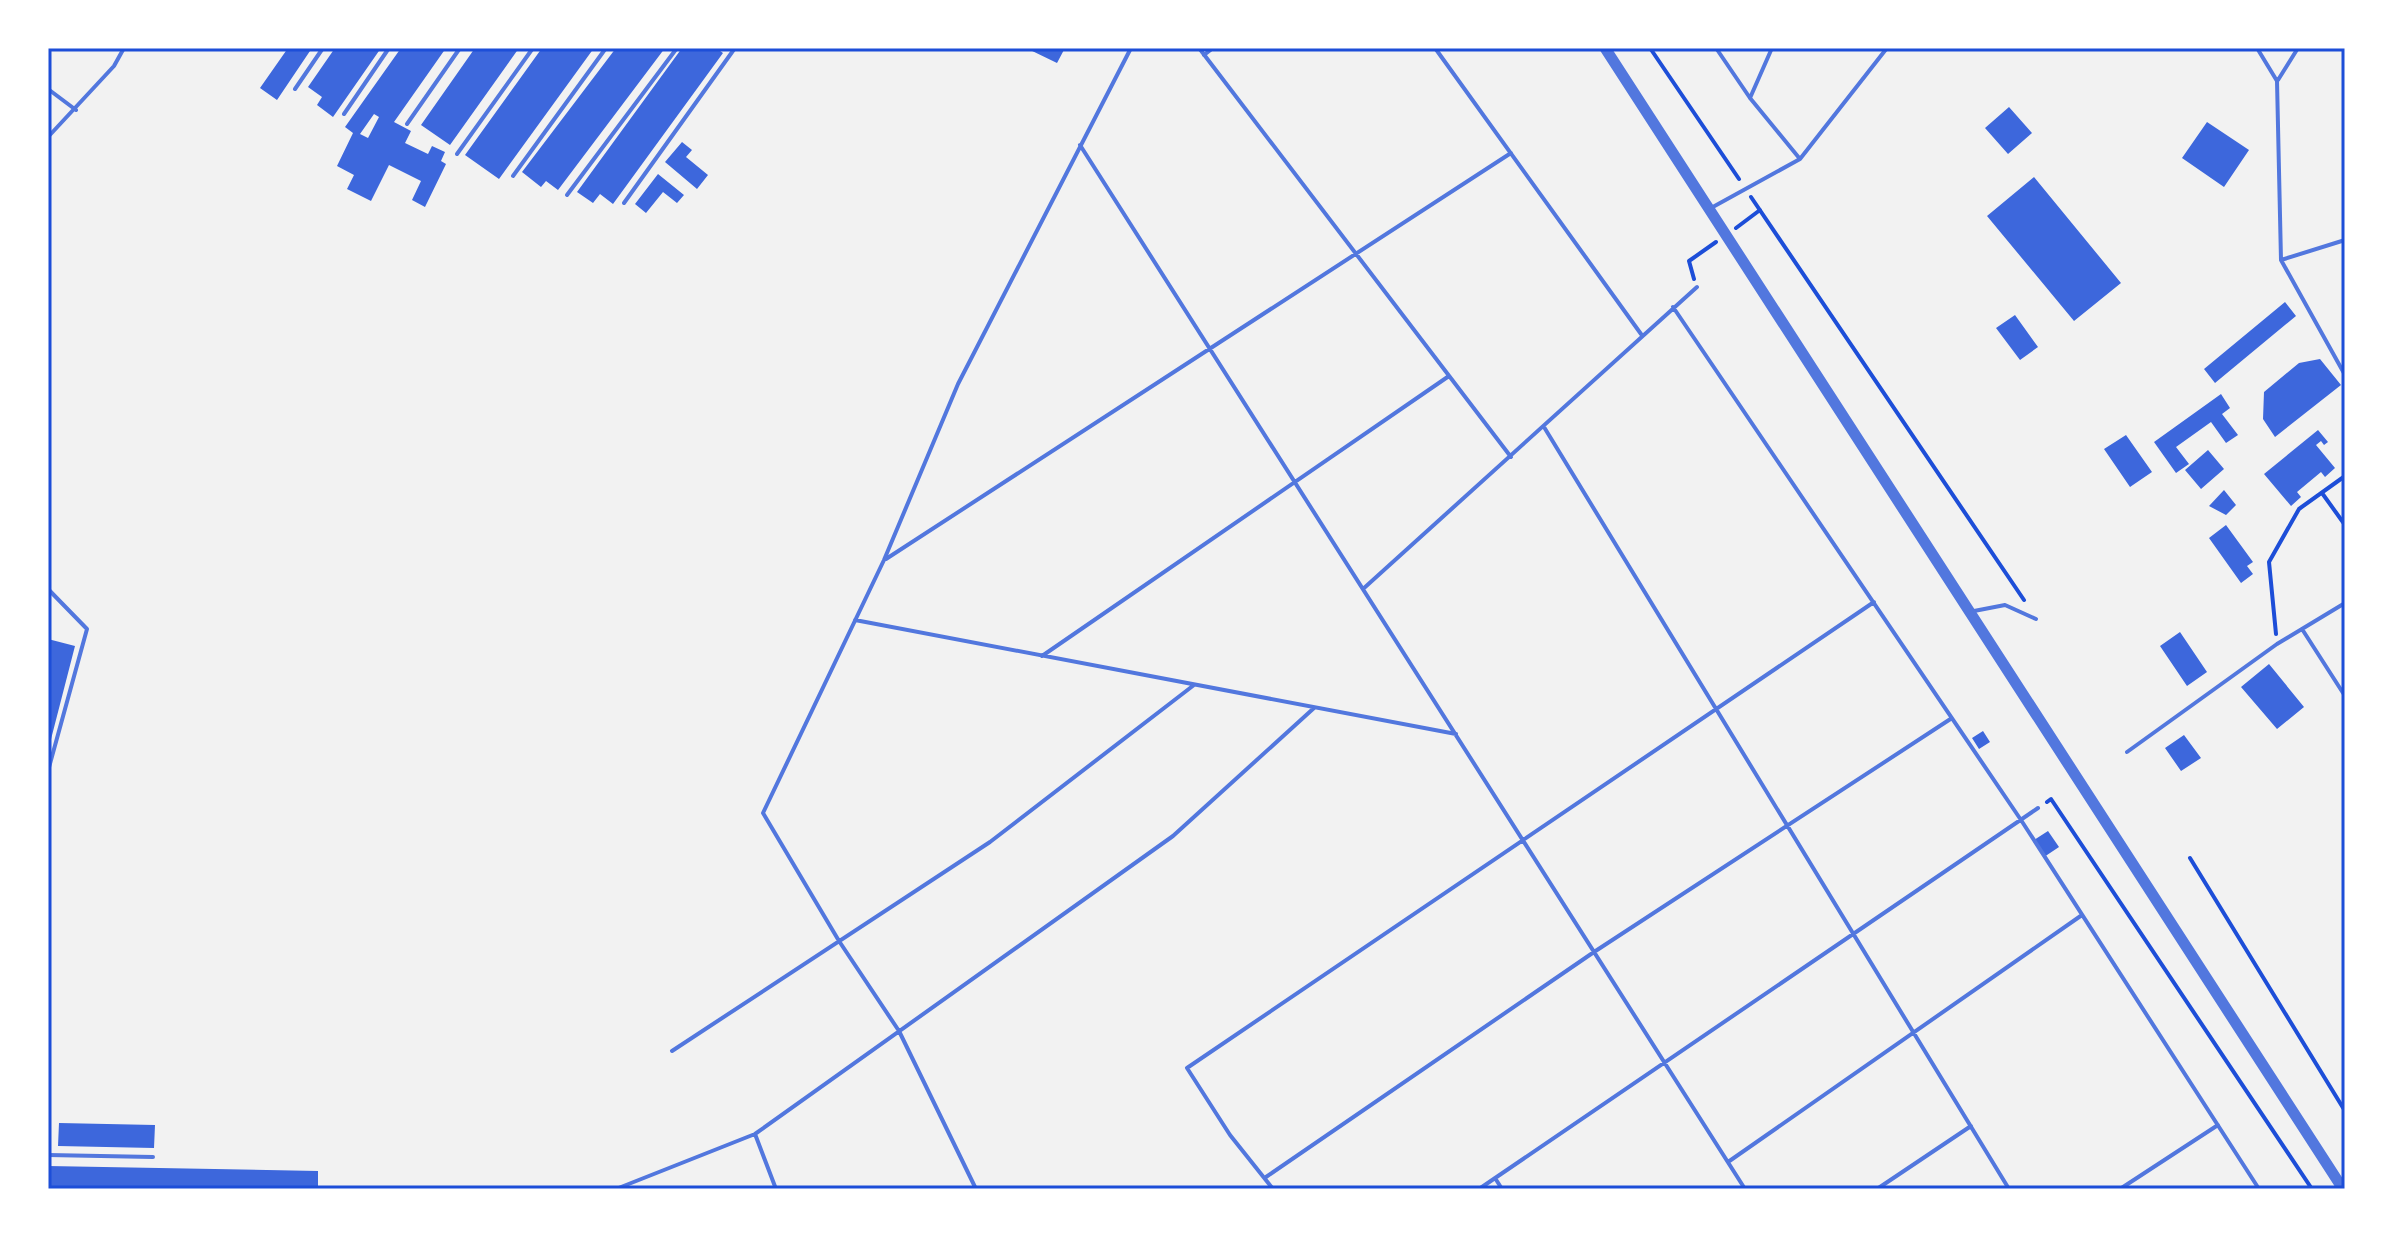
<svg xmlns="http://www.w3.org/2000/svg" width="2393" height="1237" viewBox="0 0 2393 1237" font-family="Overpass,sans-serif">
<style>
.building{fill:#3d67dc;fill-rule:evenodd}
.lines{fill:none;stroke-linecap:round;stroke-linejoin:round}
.path{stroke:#1d4ed8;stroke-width:4}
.service{stroke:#5277de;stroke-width:4}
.tertiary{stroke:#5277de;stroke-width:11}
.neatline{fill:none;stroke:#1d4ed8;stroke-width:3}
</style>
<rect width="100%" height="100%" fill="#f2f2f2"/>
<path class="building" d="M288,48H312L277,100L260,88Z
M335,48H381L333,117L317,105L322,97L308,87Z
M401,48H446L394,122L411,131L405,143L428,154L432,146L445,152L441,161L446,164L425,207L412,200L421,181L389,165L371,201L347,189L354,175L337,166L353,133L345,127ZM374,114L379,117L368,138L360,134Z
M475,48H519L450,145L421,125Z
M542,48H594L499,179L465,155Z
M616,48H665L558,190L546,181L541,187L522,172Z
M682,48H716L723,53L613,204L600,194L593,203L577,192Z
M1026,48H1065L1057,63Z
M2009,107L2032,133L2008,154L1985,128Z
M2207,122L2249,150L2224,187L2182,158Z
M682,142L692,150L686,157L708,175L697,189L665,162Z
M658,174L684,195L677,203L663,192L646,213L635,204Z
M2034,177L2121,283L2074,321L1987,216Z
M2285,302L2296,316L2215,383L2204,369Z
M2015,315L2038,347L2020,360L1996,328Z
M2320,359L2341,385L2275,437L2263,419L2264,392L2299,363Z
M2221,394L2230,408L2222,414L2238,435L2226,443L2211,422L2176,447L2189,464L2176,473L2154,442Z
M2318,430L2328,442L2324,445L2321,441L2316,445L2335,468L2325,477L2321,472L2297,492L2301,497L2291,506L2264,474Z
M2126,435L2152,472L2130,487L2104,449Z
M2208,450L2224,469L2201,489L2185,470Z
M2224,490L2236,505L2226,515L2209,506Z
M2226,525L2253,562L2247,566L2253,574L2241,583L2209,538Z
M2180,632L2207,672L2187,686L2160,646Z
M48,639L75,646L49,747H48Z
M2269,664L2304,707L2277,729L2241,687Z
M1983,731L1990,742L1979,749L1972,738Z
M2184,735L2201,758L2181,771L2165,748Z
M2048,831L2059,847L2044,857L2034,840Z
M59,1123L155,1125L154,1148L58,1146Z
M48,1166L318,1171V1189H48Z"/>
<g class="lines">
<path class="path" d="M1650,48L1739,179
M1751,197L2024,600
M1736,228L1760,210
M1694,279L1689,261L1716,242
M2322,493L2345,525
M2276,634L2269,562L2299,509L2345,476
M2047,802L2051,799L2312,1189
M2190,858L2345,1111"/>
<path class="service" d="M1199,48L1511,457
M1435,48L1641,334
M1716,48L1750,98L1800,159
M2257,48L2277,81L2281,260L2345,375
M1204,55L1213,48
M2278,80L2298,48
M48,89L76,110
M295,89L323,48
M1750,98L1772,48
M344,114L389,48
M407,124L460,48
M48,137L114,66L124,48
M1080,145L1745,1189
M457,154L533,48
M513,176L606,48
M567,195L677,48
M624,203L735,48
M1711,208L1800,159L1887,48
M2281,260L2345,240
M1673,307L2021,820L2259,1189
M1544,427L2009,1189
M886,559L1511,153
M48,589L87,629L48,771
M1363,589L1697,287
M1974,611L2005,605L2036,619
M855,620L1456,734
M2302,629L2345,696
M1042,656L1449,376
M2127,752L2277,644L2345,603
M672,1051L990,842L1194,685
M48,1139V1137
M48,1155L153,1157
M1728,1162L2082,915
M1266,1177L1594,952L1952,718
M1495,1178L1502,1189
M616,1189L755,1134
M776,1189L755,1134L1173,836L1314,708
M976,1189L899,1031L839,941L763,813L884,560L958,384L1131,48
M1273,1189L1230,1135L1187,1068L1874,602
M1479,1189L2038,808
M1877,1189L1971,1126
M2120,1189L2218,1125"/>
<path class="tertiary" d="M1605,48L2343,1189"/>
</g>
<rect width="2393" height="1237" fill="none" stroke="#ffffff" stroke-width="100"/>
<rect x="50" y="50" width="2293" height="1137" class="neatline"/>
</svg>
